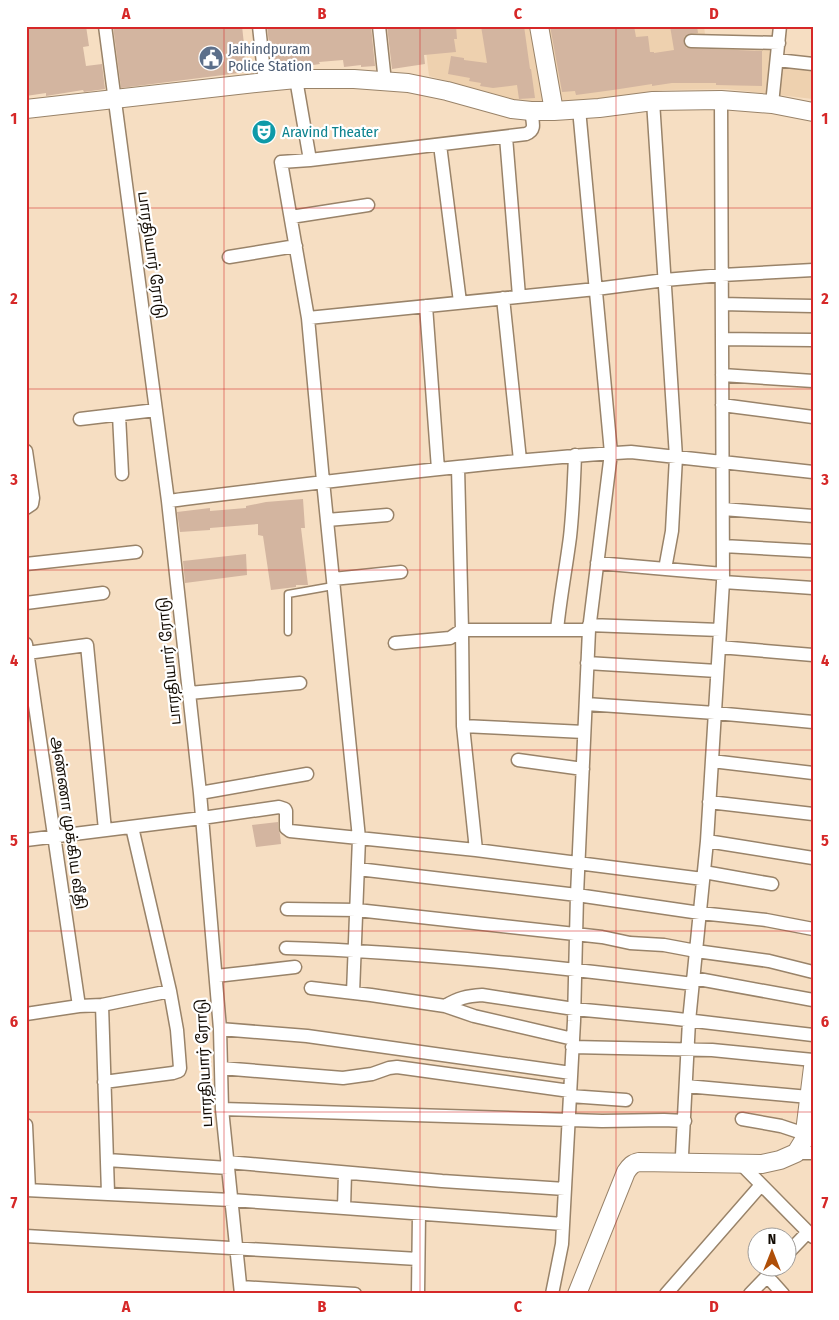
<svg xmlns="http://www.w3.org/2000/svg" width="839" height="1320" viewBox="0 0 839 1320" font-family="'Fira Sans Condensed','Noto Sans Tamil',sans-serif">
<style>
.built{fill:#eed1af}
.building{fill:#d3b5a0}
.lines{fill:none;stroke-linecap:round;stroke-linejoin:round}
.lane-casing{stroke:#998369;stroke-width:9}
.street-casing{stroke:#998369;stroke-width:15}
.secondary-casing{stroke:#998369;stroke-width:20}
.lane{stroke:#fff;stroke-width:6}
.street{stroke:#fff;stroke-width:12}
.secondary{stroke:#fff;stroke-width:18}
.grid{fill:none;stroke:#d62828;stroke-width:1;stroke-opacity:0.55}
.labels{text-anchor:middle;stroke-width:4.5;stroke-linejoin:round;paint-order:stroke}
.service-label{font-size:15px;fill:#4e5e75;stroke:#fff;text-anchor:start}
.culture-label{font-size:15px;fill:#0d838f;stroke:#fff;text-anchor:start}
.street-label{font-size:15px;fill:#120b03;stroke:#fff}
.neatline{fill:none;stroke:#d62828;stroke-width:2}
.grid-label{font-size:16px;text-anchor:middle;font-weight:bold;fill:#d62828}
</style>
<rect width="100%" height="100%" fill="#f6dec2"/>
<path class="built" d="M423,26H704L706,43L775,46L773,63L813,67V99L727,89L664,90L585,101L534,102L513,100L429,76Z"/>
<path class="building" d="M44,26H86L89,46L83,47L86,66L102,64L105,89L84,92L83,90L46,96V93L26,96V29Z
M113,26H242L247,72L121,88Z
M267,26H335V27L371,26L375,66L361,67V65L344,67L343,60L319,62L320,64L306,66V67L272,69Z
M387,26H456L457,39H454L456,52L424,55L425,64L392,69Z
M481,26H524L530,69H531L535,98L519,99L517,85L493,88L480,86L481,83L469,81L470,78L448,74L451,56L464,58V60L487,63Z
M550,26H634L636,37L648,36L650,52H654V53L674,50L670,26H697L698,33L688,34L684,37V44L687,48L762,51V86L716,85V83H672L652,86V84L613,90L576,95L575,91L562,92Z
M303,499L305,528H301L308,585H296V587L271,590L263,536L258,535V524L210,528V530L180,532L177,512L210,508V511L246,508V506L266,502Z
M246,554L247,575L185,583L183,561Z
M278,822V828L280,834L281,844L256,847L252,825Z"/>
<g class="lines">
<defs>
<path id="lane" d="M288,632V594L333,586"/>
<path id="street" d="M105,26L168,501L200,793L220,1029L222,1109L241,1294
M259,26L265,82
M379,26L385,82
M691,41L779,43
M777,60L813,64
M296,79L310,160
M653,101L676,457L672,531L665,569
M772,104L780,26
M506,137L519,296
M440,145L460,302
M291,217L368,205
M229,257L296,246
M503,298L520,460
M722,304L813,306
M426,306L438,469
M308,318L596,289L665,280L722,275L813,270
M722,339L813,340
M722,375L813,381
M722,405L813,417
M119,415L122,474
M80,419L156,410
M26,451L33,498L32,504L26,508
M458,467L462,630H589
M168,501C265,489 361,477 458,467C516,461 573,455 631,452L813,472
M723,509L813,516
M327,520L387,515
M723,546L813,551
M597,563L723,574
M26,564L136,552
M333,579L401,572
M723,582L813,588
M26,603L103,593
M589,625L720,630
M462,630L463,726L476,850
M557,630C560,599 566,568 570,537C573,510 574,483 575,455
M395,643L450,638L462,630
M26,644L79,1006
M719,647L813,655
M27,653L87,645L105,830
M587,663L717,671
M189,693L300,683
M586,704L715,713L813,722
M463,726L584,732
M518,760L583,769
M712,761L813,773
M200,793L307,774
M709,802L813,814
M26,840L202,818L279,807L285,809L286,811V828L290,831L476,850L703,879
M707,841L813,858
M358,869L577,895L589,630L611,453L579,109
M704,872L772,884
M287,909L357,910L602,937L630,943L664,945L696,951L769,961L813,972
M286,948C422,952 558,967 693,984
M216,976L295,967
M693,978L813,1000
M311,988L371,995L445,1006L474,1016L573,1039
M353,993L359,838L323,481L308,318L281,162L310,160L526,134C537,130 532,121 531,111
M102,1005L108,1193
M445,1006C458,998 467,996 482,995L574,1009L669,1018L813,1035
M26,1014L79,1006L102,1005L170,991L132,827
M220,1029L307,1036L571,1073
M572,1047L712,1050L813,1060
M221,1068L343,1078L372,1074L389,1068L397,1067L570,1091
M104,1082L173,1073L179,1071L180,1068L177,1030L170,991
M686,1086L809,1097
M570,1096L626,1100
M222,1109L602,1121L664,1120L685,1121
M742,1119L781,1126L805,1134
M26,1125L29,1190
M796,1153H813
M107,1160L228,1168
M227,1162L442,1181L565,1189
M683,1162L682,1155L689,1021L707,841L723,582L721,100
M740,1163L808,1232
M345,1173L344,1208L563,1224
M26,1190L231,1200L344,1208
M26,1236L418,1259
M786,1255L808,1232L813,1237
M767,1276L783,1294
M241,1287L355,1294
M418,1294L419,1214
M552,1294L562,1244L574,1021L577,895L700,913L766,920L813,929
M666,1294L761,1185
M750,1294L775,1268"/>
<path id="secondary" d="M539,26L554,111
M26,109L265,82L296,79H354L408,83L447,91L512,109L531,111H554L599,108L653,101L721,100L772,104L813,112
M577,1294L626,1172C630,1166 633,1163 639,1162L762,1164L780,1160L796,1153L804,1140L813,1067"/>
</defs>
<use href="#lane" class="lane-casing"/>
<use href="#street" class="street-casing"/>
<use href="#secondary" class="secondary-casing"/>
<use href="#lane" class="lane"/>
<use href="#street" class="street"/>
<use href="#secondary" class="secondary"/>
</g>
<path class="grid" d="M224,26V1294M420,26V1294M616,26V1294M26,208H813M26,389H813M26,570H813M26,750H813M26,931H813M26,1112H813"/>
<defs>
<symbol id="civic-disc" viewBox="-11 -11 22 22"><circle r="9.5" fill="#5c6f8a" stroke="#fff"/><path d="M-.6-6.5H3V-4.5H.6V-3L4-1V1h2V6H-6V1h2V-1L-.6-3ZM-1.2 2.5V6h2.4V2.5Z" fill="#fff"/></symbol>
<symbol id="theatre-disc" viewBox="-11 -11 22 22"><circle r="9.5" fill="#0f9aa8" stroke="#fff"/><path d="M-5-5.5Q0-4 5-5.5V0Q5 5 0 6Q-5 5-5 0ZM-3.3-2.5H-1v1.5H-3.3ZM1-2.5H3.3v1.5H1ZM-2.8 1Q0 5.5 2.8 1Z" fill="#fff"/></symbol>
</defs>
<g fill-rule="evenodd">
<use href="#civic-disc" x="197" y="44" width="28" height="28"/>
<use href="#theatre-disc" x="250" y="118" width="28" height="28"/>
</g>
<g class="labels">
<g class="service-label">
<text x="228" y="54">Jaihindpuram<tspan x="228" dy="17">Police Station</tspan></text>
</g>
<g class="culture-label">
<text x="282" y="137">Aravind Theater</text>
</g>
<g class="street-label">
<text transform="translate(152 255) rotate(82)" y="5">பாரதியார் ரோடு</text>
<text transform="translate(169 661) rotate(-96)" y="5">பாரதியார் ரோடு</text>
<text transform="translate(69 823) rotate(82)" y="5">அண்ணா முக்கிய வீதி</text>
<text transform="translate(204 1063) rotate(-93)" y="5">பாரதியார் ரோடு</text>
</g>
</g>
<rect width="839" height="1320" fill="none" stroke="#ffffff" stroke-width="55"/>
<g transform="translate(772 1252)"><circle r="24" fill="#ffffff" stroke="#a09d9a"/>
<path d="M0-4L9 19L0 12L-9 19Z" fill="#af4f08"/>
<text y="-8" font-size="14" font-weight="bold" text-anchor="middle" fill="#120b03">N</text>
</g>
<rect x="28" y="28" width="784" height="1264" class="neatline"/>
<g class="grid-label">
<text x="126" y="19">A</text>
<text x="322" y="19">B</text>
<text x="518" y="19">C</text>
<text x="714" y="19">D</text>
<text x="14" y="124">1</text>
<text x="825" y="124">1</text>
<text x="14" y="304">2</text>
<text x="825" y="304">2</text>
<text x="14" y="485">3</text>
<text x="825" y="485">3</text>
<text x="14" y="666">4</text>
<text x="825" y="666">4</text>
<text x="14" y="846">5</text>
<text x="825" y="846">5</text>
<text x="14" y="1027">6</text>
<text x="825" y="1027">6</text>
<text x="14" y="1208">7</text>
<text x="825" y="1208">7</text>
<text x="126" y="1312">A</text>
<text x="322" y="1312">B</text>
<text x="518" y="1312">C</text>
<text x="714" y="1312">D</text>
</g>
</svg>
